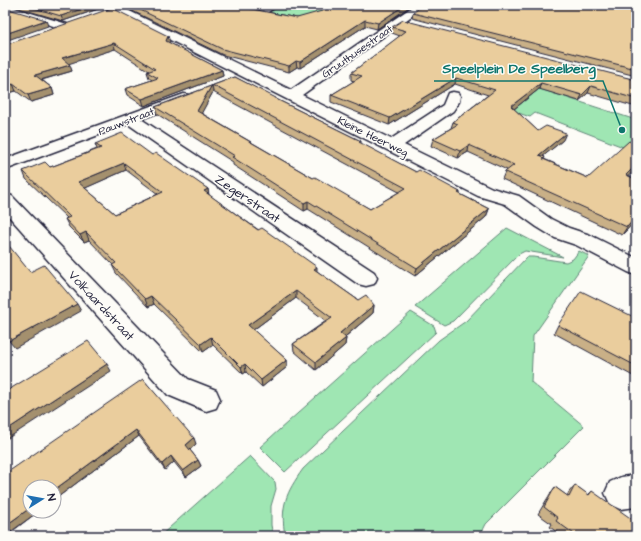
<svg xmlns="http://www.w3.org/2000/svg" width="641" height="541" viewBox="0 0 641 541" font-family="'Architects Daughter',sans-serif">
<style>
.green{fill:#9fe6b3;stroke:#608477}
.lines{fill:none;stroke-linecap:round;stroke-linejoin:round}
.minor-casing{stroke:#22223b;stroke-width:3}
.minor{fill:#fdfcf7;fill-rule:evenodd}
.wall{fill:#c9b087;stroke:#22223b;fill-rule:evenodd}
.shaded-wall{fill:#a4906e;stroke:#22223b}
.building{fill:#eacd9d;stroke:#22223b;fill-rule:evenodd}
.labels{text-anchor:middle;stroke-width:3;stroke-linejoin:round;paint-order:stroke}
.far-street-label{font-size:11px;fill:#22223b;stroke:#fdfcf7}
.street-label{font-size:13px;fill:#22223b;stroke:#fdfcf7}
.leader{fill:none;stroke:#0f766e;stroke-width:1.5}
.callout-dot{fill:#0f766e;stroke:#fdfcf7;stroke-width:1.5}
.callout-label{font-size:14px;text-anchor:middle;font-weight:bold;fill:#0f766e;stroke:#fdfcf7;stroke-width:3;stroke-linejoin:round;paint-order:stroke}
</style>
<rect width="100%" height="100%" fill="#fdfcf7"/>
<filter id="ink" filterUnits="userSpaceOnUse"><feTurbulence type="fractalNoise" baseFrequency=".025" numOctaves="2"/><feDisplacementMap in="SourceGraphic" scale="8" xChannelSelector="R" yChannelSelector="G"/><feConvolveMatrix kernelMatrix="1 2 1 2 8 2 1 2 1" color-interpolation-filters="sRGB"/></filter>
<g filter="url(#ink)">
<path class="green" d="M279,5H342L309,24L262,14Z
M537,88L636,120V152L535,113L530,117L510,110Z
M507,228L563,257L525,251L519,254L453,321L444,325L415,307Z
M579,251L589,256L533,336L531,382L584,426L486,524L480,536H285C280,506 286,493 303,469L439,340L466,321L527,257H533L566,262L573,259Z
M411,312L434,326L436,332L285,472L260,447Z
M250,456L275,482L276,489L271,506V525L273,536H160Z"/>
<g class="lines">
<defs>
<path id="minor" d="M5,5L67,24L69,26L63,29L5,11Z
M104,5H117L291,90L415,5H427L302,95L391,139L443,105L448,93L453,92L458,93L460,96L459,102L453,111L404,145L492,188L519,196L551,219L569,228L590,235L636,258V275L628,272L576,245L555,238L537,227L505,204L478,196L105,7Z
M235,5L264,7L267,5H279L266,13L236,7Z
M184,94L189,95L191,98L189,101L141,119L374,272L377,278L374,284L366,286L358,284L128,124L5,170V159Z
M5,194L12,196L188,379L216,390L220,399L216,408L206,411L168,395L5,212Z
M636,475V507L621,509L610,504L605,493L610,482L621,477Z"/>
</defs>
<use href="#minor" class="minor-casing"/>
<use href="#minor" class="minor"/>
</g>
<path class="wall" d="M8,5H103L104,7L63,21Z
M120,5H232L297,18L412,5L377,29L365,26L300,68L297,67L289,72L223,55Z
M636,5V76L412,18L413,13Z
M392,27L636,80V107L588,93L579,101L539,89L514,109L538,131L563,140L543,156L545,157L544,159L588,178L636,144V169L629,176L636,179V220L622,235L502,179L505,172L507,170L468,152L458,158L431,146L433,139L451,128L453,122L488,95L455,84L389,125L331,102V95L354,81L351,80V73L400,36L392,33Z
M170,42L169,43L222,70L223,76L144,106L127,95L125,89L152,80L149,78L147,72L149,71L115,49L68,63L72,71L42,80L52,88L54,95L31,102L16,91L5,94V45Z
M235,77L276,99L361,141V144L416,172L460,192V194L489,209L486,217L415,276L308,209L304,211L281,196L233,165V162L157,114L155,107ZM213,92L399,192L370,209L313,178L201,113Z
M95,144L152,155L208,189L209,195L358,300L374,305L373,313L345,337L346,338L345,345L316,370L294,351L293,344L326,321L296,298L253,330L287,360V367L262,387L246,372L243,374L213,345L203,352L154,304L148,307L116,273L112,265H113L89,240L84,242L69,227L65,219L67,218L26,179L23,171L50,167L56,165L97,149ZM126,170L158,194L115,214L85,188Z
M636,318V372L633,376L554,333L558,325Z
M143,379L196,444L190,450L198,460L201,466L186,477L174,462L165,470L139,436L54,500V487L30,511H39L6,536Z
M575,485L588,495L592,491L636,536H562L550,527L552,524L538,514L550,494L555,487L567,496L569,492Z"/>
<path class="shaded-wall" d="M93,5H103L104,7L63,21L61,16Z
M405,5H412L377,29L378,23Z
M46,20L48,26L5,41V34Z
M365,20V26L300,68V62Z
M168,36L170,42L167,47L166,41Z
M114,43L115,49L65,65L62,58Z
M296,61L297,67L289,72V66Z
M70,65L72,71L37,81L35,75Z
M222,70L223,76L144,106L142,99Z
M456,78L455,84L389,125L390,118Z
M541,83L539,89L509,113L511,106Z
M13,84L16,91L5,94V87Z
M212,85L213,92L199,118L197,111Z
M591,86L588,93L579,101L582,95Z
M52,88L54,95L31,102L28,95Z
M566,133L563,140L536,162L539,155Z
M469,145L468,152L458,158L460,151Z
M124,163L126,170L81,190L78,182Z
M636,165V169L622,182L626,175Z
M208,189L209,197L204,191Z
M308,201V209L304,211V203Z
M489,209L486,217L415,276L417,268Z
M636,217V220L622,235L627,227Z
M86,232L89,240L84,242L80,235Z
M317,267V274L314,269Z
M296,291V298L249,333L248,325Z
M151,296L154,304L148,307L145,299Z
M77,304L81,311L15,348L9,341Z
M374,305L373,313L340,341V333Z
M211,337L213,345L203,352L201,344Z
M346,338L345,345L316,370V362Z
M287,360V367L262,387L261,380Z
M107,364L111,371L5,440V431Z
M245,364L246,372L243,374L241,367Z
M136,430L139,436L54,500V490Z
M194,438L196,444L188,451L186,445Z
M171,456L174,462L165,470L162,464Z
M198,460L201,466L186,477L183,471Z
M30,508V511H39L5,536V526Z"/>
<path class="building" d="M24,5H93L61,16Z
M130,5H232L297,18L322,11L333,5H405L378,23L365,20L300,62L296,61L289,66L222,49Z
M423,5H636V69L413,13Z
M5,8L46,20L5,34Z
M112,8L168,36L166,41L222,70L142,99L125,89L158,78L147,72L155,69L114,43L62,58L70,65L35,75L52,88L28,95L13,84L5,87V45Z
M403,20L636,80V99L591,86L582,95L541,83L511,106L538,131L546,126L566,133L539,155L545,157L543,159L588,178L629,141L636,144V165L626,175L636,179V217L627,227L505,172L514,165L469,145L460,151L433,139L458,124L453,122L495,90L456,78L390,118L331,95L362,76L351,73L406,31L392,27Z
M235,77L276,98V99L361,141L359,142L416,172L419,170L460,192L458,193L489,209L417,268L308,201L304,203L232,157L235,156L155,107ZM212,85L406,188L370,209L315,177L313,178L197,111Z
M122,133L152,155L156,153L208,189L204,191L258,230L262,228L317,267L314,269L358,300L366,295L374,305L340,333L346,338L316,362L293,344L332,318L296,291L248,325L287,360L261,380L245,364L241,367L211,337L201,344L151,296L145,299L112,265L116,263L86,232L80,235L65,219L70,217L23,171L45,162L50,167L56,165L101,148L95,144ZM124,163L163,192L115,214L78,182Z
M5,241L30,272L44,265L77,304L9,341L5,335Z
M581,291L636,318V366L558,325Z
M88,341L107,364L5,431V392Z
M143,379L194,438L186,445L198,460L183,471L171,456L162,464L136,430L54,490V487H30V508L5,526V474Z
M575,485L589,495L592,491L636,522V536H577L556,521L558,518L544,507L555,487L569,497Z"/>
</g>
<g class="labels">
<g class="far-street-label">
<text transform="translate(357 51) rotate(-35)" y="4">Gruuthusestraat</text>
<text transform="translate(126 121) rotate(-21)" y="4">Pauwstraat</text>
<text transform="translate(373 136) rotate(26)" y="4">Kleine Heerweg</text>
</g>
<g class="street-label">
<text transform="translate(248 198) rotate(34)" y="5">Zegerstraat</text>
<text transform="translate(102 305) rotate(47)" y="5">Volkaardstraat</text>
</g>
</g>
<path class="leader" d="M622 130L603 81H434"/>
<circle class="callout-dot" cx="622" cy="130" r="4"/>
<g class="callout-label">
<text x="519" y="73">Speelplein De Speelberg</text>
</g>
<rect width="641" height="541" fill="none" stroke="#fdfcf7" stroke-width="20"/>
<rect x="10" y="10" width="621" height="521" fill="none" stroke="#22223b" stroke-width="1.5" filter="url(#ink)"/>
<g transform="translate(42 499) rotate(79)"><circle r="19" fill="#fdfcf7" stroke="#a5a5ac"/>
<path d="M0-3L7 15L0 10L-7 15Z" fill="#1f6fb2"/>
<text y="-6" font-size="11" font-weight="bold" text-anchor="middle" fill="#22223b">N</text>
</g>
</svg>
